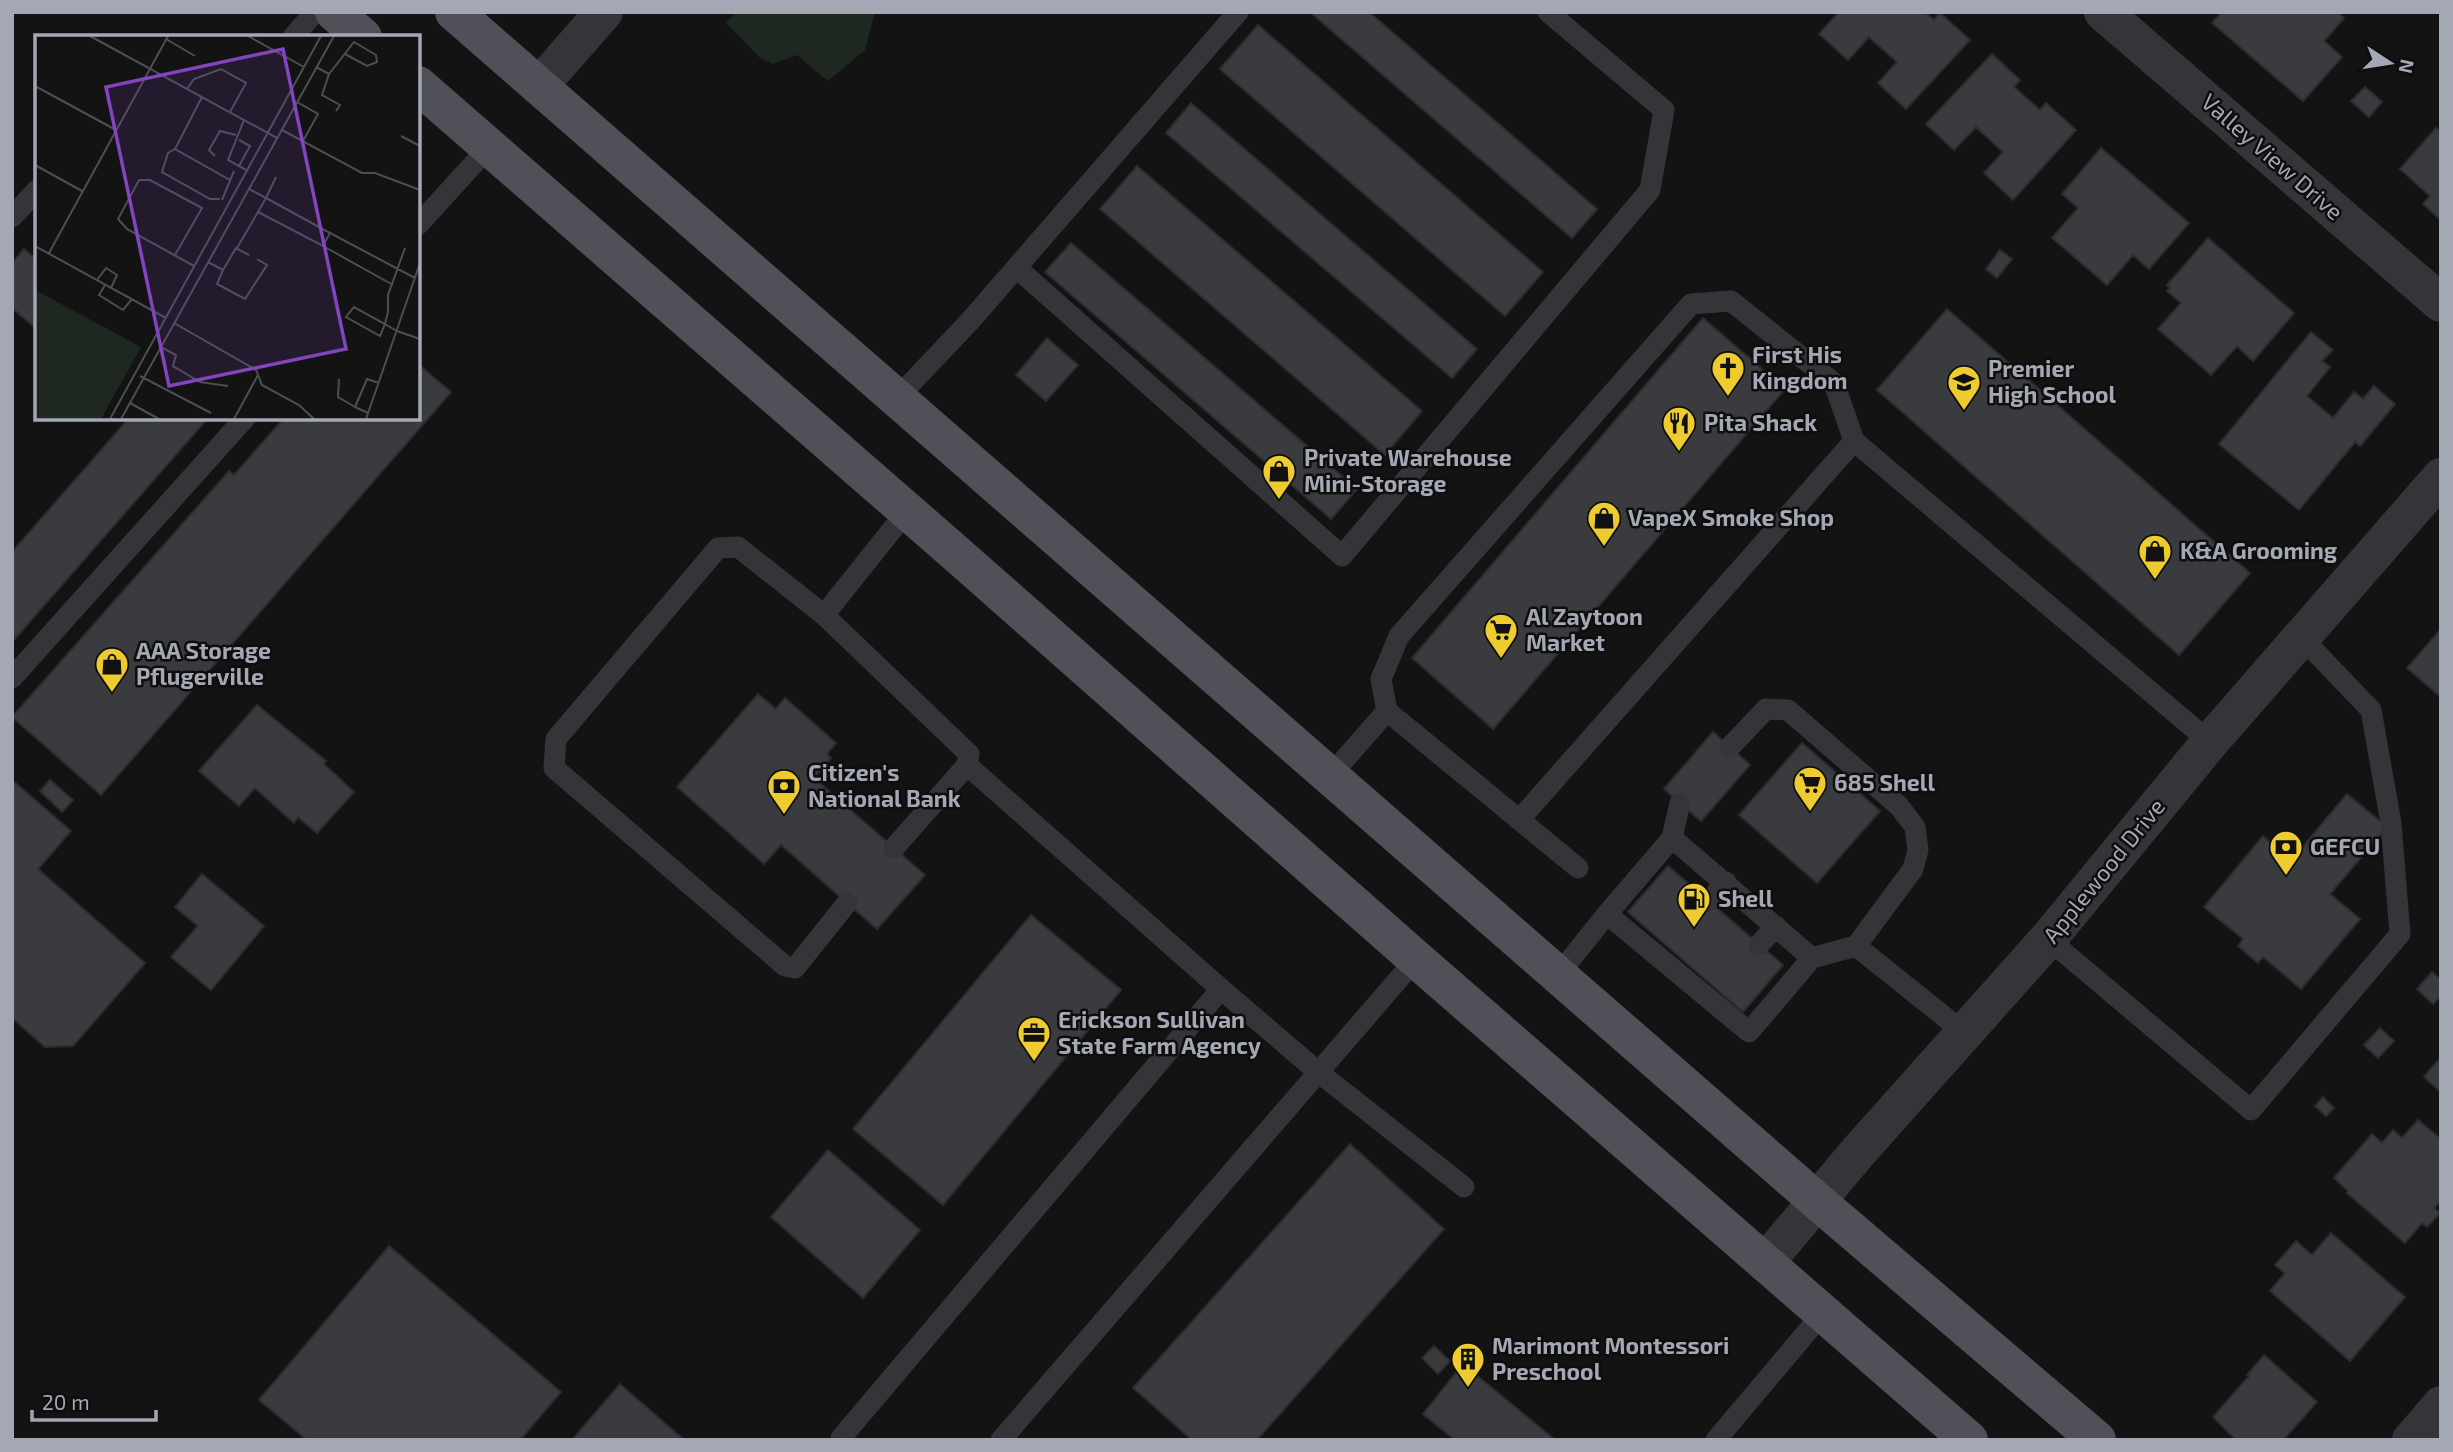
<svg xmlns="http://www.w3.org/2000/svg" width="2453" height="1452" viewBox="0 0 2453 1452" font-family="'Exo 2',sans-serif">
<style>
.green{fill:#1f2721}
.building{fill:#3a3b3e;stroke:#2d2d30;stroke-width:2}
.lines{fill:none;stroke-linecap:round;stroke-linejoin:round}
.service{stroke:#343439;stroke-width:21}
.minor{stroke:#343439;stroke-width:38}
.tertiary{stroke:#343439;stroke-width:38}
.primary{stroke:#505058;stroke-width:38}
.labels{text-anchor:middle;stroke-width:5;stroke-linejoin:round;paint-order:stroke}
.street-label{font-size:23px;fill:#a4a7b4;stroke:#0e0e0f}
.poi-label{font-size:23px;font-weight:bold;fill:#a4a7b4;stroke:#0e0e0f;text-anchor:start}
.inset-road{fill:none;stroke:#4d4e54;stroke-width:2}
.view{fill:#8345bd;fill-opacity:0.15;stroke:#8345bd;stroke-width:3.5}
.inset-edge{fill:none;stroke:#a4a7b4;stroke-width:3.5}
</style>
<rect width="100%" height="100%" fill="#131314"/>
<path class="green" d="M736,12H875L865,50L828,81L797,55L773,64L760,58L726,23Z"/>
<path class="building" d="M1310,12H1369L1597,209L1572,238Z
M1839,12H1925L1934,20L1940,13L1970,40L1906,109L1878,83L1897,62L1869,37L1848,60L1819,34Z
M2222,12H2338L2344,18L2324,41L2342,57L2303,101L2212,23Z
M1258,25L1543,272L1505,316L1220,69Z
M1992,54L2020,80L2014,87L2040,110L2046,103L2076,130L2013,200L1984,173L2003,152L1976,127L1954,150L1926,124Z
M2365,87L2382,102L2369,117L2351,101Z
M1191,103L1477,349L1452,378L1166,133Z
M2436,128L2441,132V220L2423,204L2430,196L2400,169Z
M2101,148L2189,223L2149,269L2133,255L2107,285L2052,238L2078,208L2062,194Z
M1137,166L1422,411L1385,455L1100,209Z
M2208,238L2294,313L2253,361L2237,346L2211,375L2158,329L2181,303L2167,291L2170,288L2167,285Z
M1071,243L1357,489L1331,519L1045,272Z
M24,249L37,260V329L12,308V263Z
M2000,250L2012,259L1997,278L1986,269Z
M1947,309L2250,573L2179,655L1877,390Z
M1703,318L1785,389L1493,729L1412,658Z
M2311,332L2333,350L2322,361L2330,367L2307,396L2333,418L2354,392L2363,399L2374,386L2395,404L2360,446L2355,442L2299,510L2219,444Z
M1047,338L1078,365L1046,401L1016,375Z
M418,364L451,392L101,795L12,717L229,471L234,475L284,418H418Z
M129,418H208L12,642V552Z
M2441,629V697L2407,668Z
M758,694L776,709L785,698L836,743L827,754L831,758L814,778L925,875L877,929L781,845L764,864L677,787Z
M257,705L326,761L324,764L354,792L317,833L298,817L294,823L255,788L239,806L199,771Z
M1713,732L1750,765L1701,821L1664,789Z
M1802,743L1880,811L1817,883L1739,815Z
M12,780L71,831L38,869L145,963L73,1046L45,1047L12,1018Z
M50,780L73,800L62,812L40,791Z
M2347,794L2387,827L2330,894L2360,919L2301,989L2263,957L2258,963L2238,946L2243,939L2204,907L2263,836L2291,861Z
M1668,866L1783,965L1743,1012L1628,912Z
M202,874L264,926L211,990L171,957L198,926L175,907Z
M1031,915L1121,990L943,1205L853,1129Z
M2432,972L2441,980V996L2433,1004L2417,989Z
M2380,1028L2394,1041L2378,1058L2364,1045Z
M2441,1057V1092L2424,1077Z
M2323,1097L2334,1108L2326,1116L2315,1106Z
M2418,1120L2441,1139V1201L2434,1208L2440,1213L2427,1227L2422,1223L2405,1243L2347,1193L2348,1191L2334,1178L2372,1134L2382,1143L2393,1130L2402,1138Z
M1350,1144L1444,1229L1257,1440H1192L1133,1388Z
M828,1150L920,1230L863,1298L771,1217Z
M2331,1233L2405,1297L2350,1361L2270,1291L2285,1273L2275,1265L2296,1241L2312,1255Z
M389,1246L561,1392L520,1440H307L259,1400Z
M1434,1346L1450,1361L1438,1374L1422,1358Z
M2264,1355L2317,1402L2283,1440H2236L2213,1417L2249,1376L2247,1375Z
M1463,1364L1555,1440H1455L1423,1414Z
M620,1384L684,1440H572Z"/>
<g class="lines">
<path class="service" d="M293,37L315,12
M12,217L37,190
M418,225L489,147
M1017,268L1342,556L1650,190L1664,110L1548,12
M897,398L970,321L1238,12
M824,615L969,754L967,765L894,848
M12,678L245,418
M1387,711L1381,679L1399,636L1691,304L1731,301L1834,383L1854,441
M1730,747L1766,709L1788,710L1899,806L1915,827L1918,850L1913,869L1856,946
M967,765L1221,989
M1330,776L1387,711L1578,868
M1519,820L1854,441L2210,742
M1672,838L1680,803
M1709,901L1726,882
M847,903L795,968L785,966L554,768L556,739L718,548L738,547L824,615L907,511
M1607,914L1749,1032L1812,958
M2048,939L2251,1110L2400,934L2391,823L2371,710L2302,638
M1759,945L1776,926
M1558,975L1607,914L1672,838L1812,958L1856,946L1966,1034
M842,1440L841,1438L1221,989L1317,1071L1464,1187
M1001,1440L1416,959
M1716,1440L1823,1313"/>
<path class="minor" d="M2103,12L2441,303
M539,86L604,12
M2411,1440L2441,1405"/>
<path class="tertiary" d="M1765,1263L1858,1152L2048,939L2210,742L2441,477"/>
<path class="primary" d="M334,12L363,37
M454,12L1817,1201L2097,1440
M418,85L952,550L1416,959L1969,1440"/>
</g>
<defs>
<symbol id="church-pin" viewBox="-11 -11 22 30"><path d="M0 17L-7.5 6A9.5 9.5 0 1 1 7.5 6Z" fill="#eecc30" stroke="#0e0e0f"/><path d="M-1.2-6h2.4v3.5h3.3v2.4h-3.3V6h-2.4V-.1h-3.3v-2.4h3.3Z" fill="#111"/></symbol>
<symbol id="school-pin" viewBox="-11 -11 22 30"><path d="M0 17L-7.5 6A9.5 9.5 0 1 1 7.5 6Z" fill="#eecc30" stroke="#0e0e0f"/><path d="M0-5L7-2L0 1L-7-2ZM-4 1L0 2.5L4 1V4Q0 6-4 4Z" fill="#111"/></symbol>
<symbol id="restaurant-pin" viewBox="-11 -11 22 30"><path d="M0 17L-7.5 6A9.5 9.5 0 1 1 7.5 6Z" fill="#eecc30" stroke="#0e0e0f"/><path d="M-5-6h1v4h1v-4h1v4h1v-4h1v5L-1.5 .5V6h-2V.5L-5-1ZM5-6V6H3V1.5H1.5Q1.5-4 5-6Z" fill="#111"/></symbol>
<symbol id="shop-pin" viewBox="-11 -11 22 30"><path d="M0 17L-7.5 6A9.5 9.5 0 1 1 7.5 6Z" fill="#eecc30" stroke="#0e0e0f"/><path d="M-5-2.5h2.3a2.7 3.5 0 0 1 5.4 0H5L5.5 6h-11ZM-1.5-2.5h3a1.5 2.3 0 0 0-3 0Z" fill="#111"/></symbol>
<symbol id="supermarket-pin" viewBox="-11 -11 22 30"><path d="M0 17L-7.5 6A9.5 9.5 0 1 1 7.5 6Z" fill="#eecc30" stroke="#0e0e0f"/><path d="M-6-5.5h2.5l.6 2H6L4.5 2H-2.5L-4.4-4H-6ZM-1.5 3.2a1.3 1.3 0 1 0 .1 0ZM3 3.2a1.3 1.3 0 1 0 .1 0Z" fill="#111"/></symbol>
<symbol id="bank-pin" viewBox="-11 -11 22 30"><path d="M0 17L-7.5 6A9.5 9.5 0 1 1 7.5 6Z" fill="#eecc30" stroke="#0e0e0f"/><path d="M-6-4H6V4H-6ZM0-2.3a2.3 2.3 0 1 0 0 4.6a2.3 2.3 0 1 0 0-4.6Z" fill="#111"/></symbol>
<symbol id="fuel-pin" viewBox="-11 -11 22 30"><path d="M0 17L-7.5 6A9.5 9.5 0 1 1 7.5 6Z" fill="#eecc30" stroke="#0e0e0f"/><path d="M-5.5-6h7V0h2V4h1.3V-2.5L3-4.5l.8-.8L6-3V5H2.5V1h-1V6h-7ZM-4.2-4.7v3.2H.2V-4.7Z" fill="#111"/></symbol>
<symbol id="office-pin" viewBox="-11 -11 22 30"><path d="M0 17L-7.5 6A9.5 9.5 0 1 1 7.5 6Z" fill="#eecc30" stroke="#0e0e0f"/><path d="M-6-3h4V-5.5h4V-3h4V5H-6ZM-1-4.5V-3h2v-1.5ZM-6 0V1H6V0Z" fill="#111"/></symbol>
<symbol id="building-pin" viewBox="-11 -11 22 30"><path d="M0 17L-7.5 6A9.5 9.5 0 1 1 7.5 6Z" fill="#eecc30" stroke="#0e0e0f"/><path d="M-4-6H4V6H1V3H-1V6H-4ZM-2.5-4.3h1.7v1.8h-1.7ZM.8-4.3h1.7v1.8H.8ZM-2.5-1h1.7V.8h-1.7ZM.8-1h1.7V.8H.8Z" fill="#111"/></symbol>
</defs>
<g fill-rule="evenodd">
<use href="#church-pin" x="1709" y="349" width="38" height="52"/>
<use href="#school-pin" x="1945" y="363" width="38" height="52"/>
<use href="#restaurant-pin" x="1660" y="404" width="38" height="52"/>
<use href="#shop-pin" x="1260" y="452" width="38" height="52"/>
<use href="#shop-pin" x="1585" y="499" width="38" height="52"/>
<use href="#shop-pin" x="2136" y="532" width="38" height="52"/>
<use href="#supermarket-pin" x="1482" y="611" width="38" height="52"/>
<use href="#shop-pin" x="93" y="645" width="38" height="52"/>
<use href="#supermarket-pin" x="1791" y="764" width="38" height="52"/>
<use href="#bank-pin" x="765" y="767" width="38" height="52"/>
<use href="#bank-pin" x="2267" y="828" width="38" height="52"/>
<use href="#fuel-pin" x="1675" y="880" width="38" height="52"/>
<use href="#office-pin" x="1015" y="1014" width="38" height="52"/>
<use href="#building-pin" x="1449" y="1340" width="38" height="52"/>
</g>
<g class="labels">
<g class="street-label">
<text transform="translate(2272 157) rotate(41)" y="8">Valley View Drive</text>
<text transform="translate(2104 871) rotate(-51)" y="8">Applewood Drive</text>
</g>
<g class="poi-label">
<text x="1752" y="363">First His<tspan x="1752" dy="26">Kingdom</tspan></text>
<text x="1988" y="377">Premier<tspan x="1988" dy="26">High School</tspan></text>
<text x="1704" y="431">Pita Shack</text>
<text x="1304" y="466">Private Warehouse<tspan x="1304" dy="26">Mini-Storage</tspan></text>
<text x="1628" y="526">VapeX Smoke Shop</text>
<text x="2180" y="559">K&amp;A Grooming</text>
<text x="1526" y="625">Al Zaytoon<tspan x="1526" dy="26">Market</tspan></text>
<text x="136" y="659">AAA Storage<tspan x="136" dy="26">Pflugerville</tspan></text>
<text x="808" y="781">Citizen's<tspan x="808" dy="26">National Bank</tspan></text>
<text x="1834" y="791">685 Shell</text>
<text x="2310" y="855">GEFCU</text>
<text x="1718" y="907">Shell</text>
<text x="1058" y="1028">Erickson Sullivan<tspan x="1058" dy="26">State Farm Agency</tspan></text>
<text x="1492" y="1354">Marimont Montessori<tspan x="1492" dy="26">Preschool</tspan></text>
</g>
</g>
<g transform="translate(35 35)">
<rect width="385" height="385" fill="#131314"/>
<path d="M0,255L106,312L66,384H0Z" fill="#1f2721"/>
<path class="inset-road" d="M55,1L242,103M213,1L269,32M131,4L160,21M281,32L294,39L319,7L341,20L342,27L332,31L310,19M294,39L287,60L305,70L301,76M0,51L81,95M152,54L159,44L186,34L211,48L195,77M167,62L140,114L195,145M262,67L283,79L268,106M209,85L193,125L213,136M247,95L327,138H340L385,155M366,101L385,111M140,114L133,118L127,137L175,164H185M180,121L174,115L185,96L201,100M0,130L47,156M204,131L215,111L204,105M214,154L231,163L223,177L288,211L295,198L231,163L241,142M187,165L199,136M295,198L380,243M0,211L131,283M288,211L358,250M202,213L223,177M370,213L353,260V277L350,289L345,301L311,282L319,272L350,289L362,296L385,304M14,218L133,1M140,220L167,173L115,145H104L83,184L92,194L159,231M173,227L188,235L182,249L210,264L232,230L222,224M188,235L201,213L214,220M62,245L71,233L82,240L76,253M70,250L64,260L88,275L97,264M139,288L221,335L227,350L264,370L279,384M126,312L141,320L138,331L165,347L193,351M105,341L176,378M304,344L303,362L320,372M95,368L124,384M333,378L320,372L332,344L344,348M75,384L286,1M86,384L299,1M199,384L223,340M331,384L385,228"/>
<path class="view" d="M248,14L311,314L134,351L71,52Z"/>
<rect width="385" height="385" class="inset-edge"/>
</g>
<rect width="2453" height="1452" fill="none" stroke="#a4a7b4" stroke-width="28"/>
<g transform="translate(2390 63) rotate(102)" stroke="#0e0e0f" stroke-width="5" paint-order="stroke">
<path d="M0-5L12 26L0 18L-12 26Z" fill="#a4a7b4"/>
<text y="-10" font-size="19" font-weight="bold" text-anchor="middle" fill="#a4a7b4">N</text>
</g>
<path d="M32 1410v10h124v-10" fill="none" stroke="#a4a7b4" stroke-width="3.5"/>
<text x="42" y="1410" font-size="21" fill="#a4a7b4" stroke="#0e0e0f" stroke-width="5" paint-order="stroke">20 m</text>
</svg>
